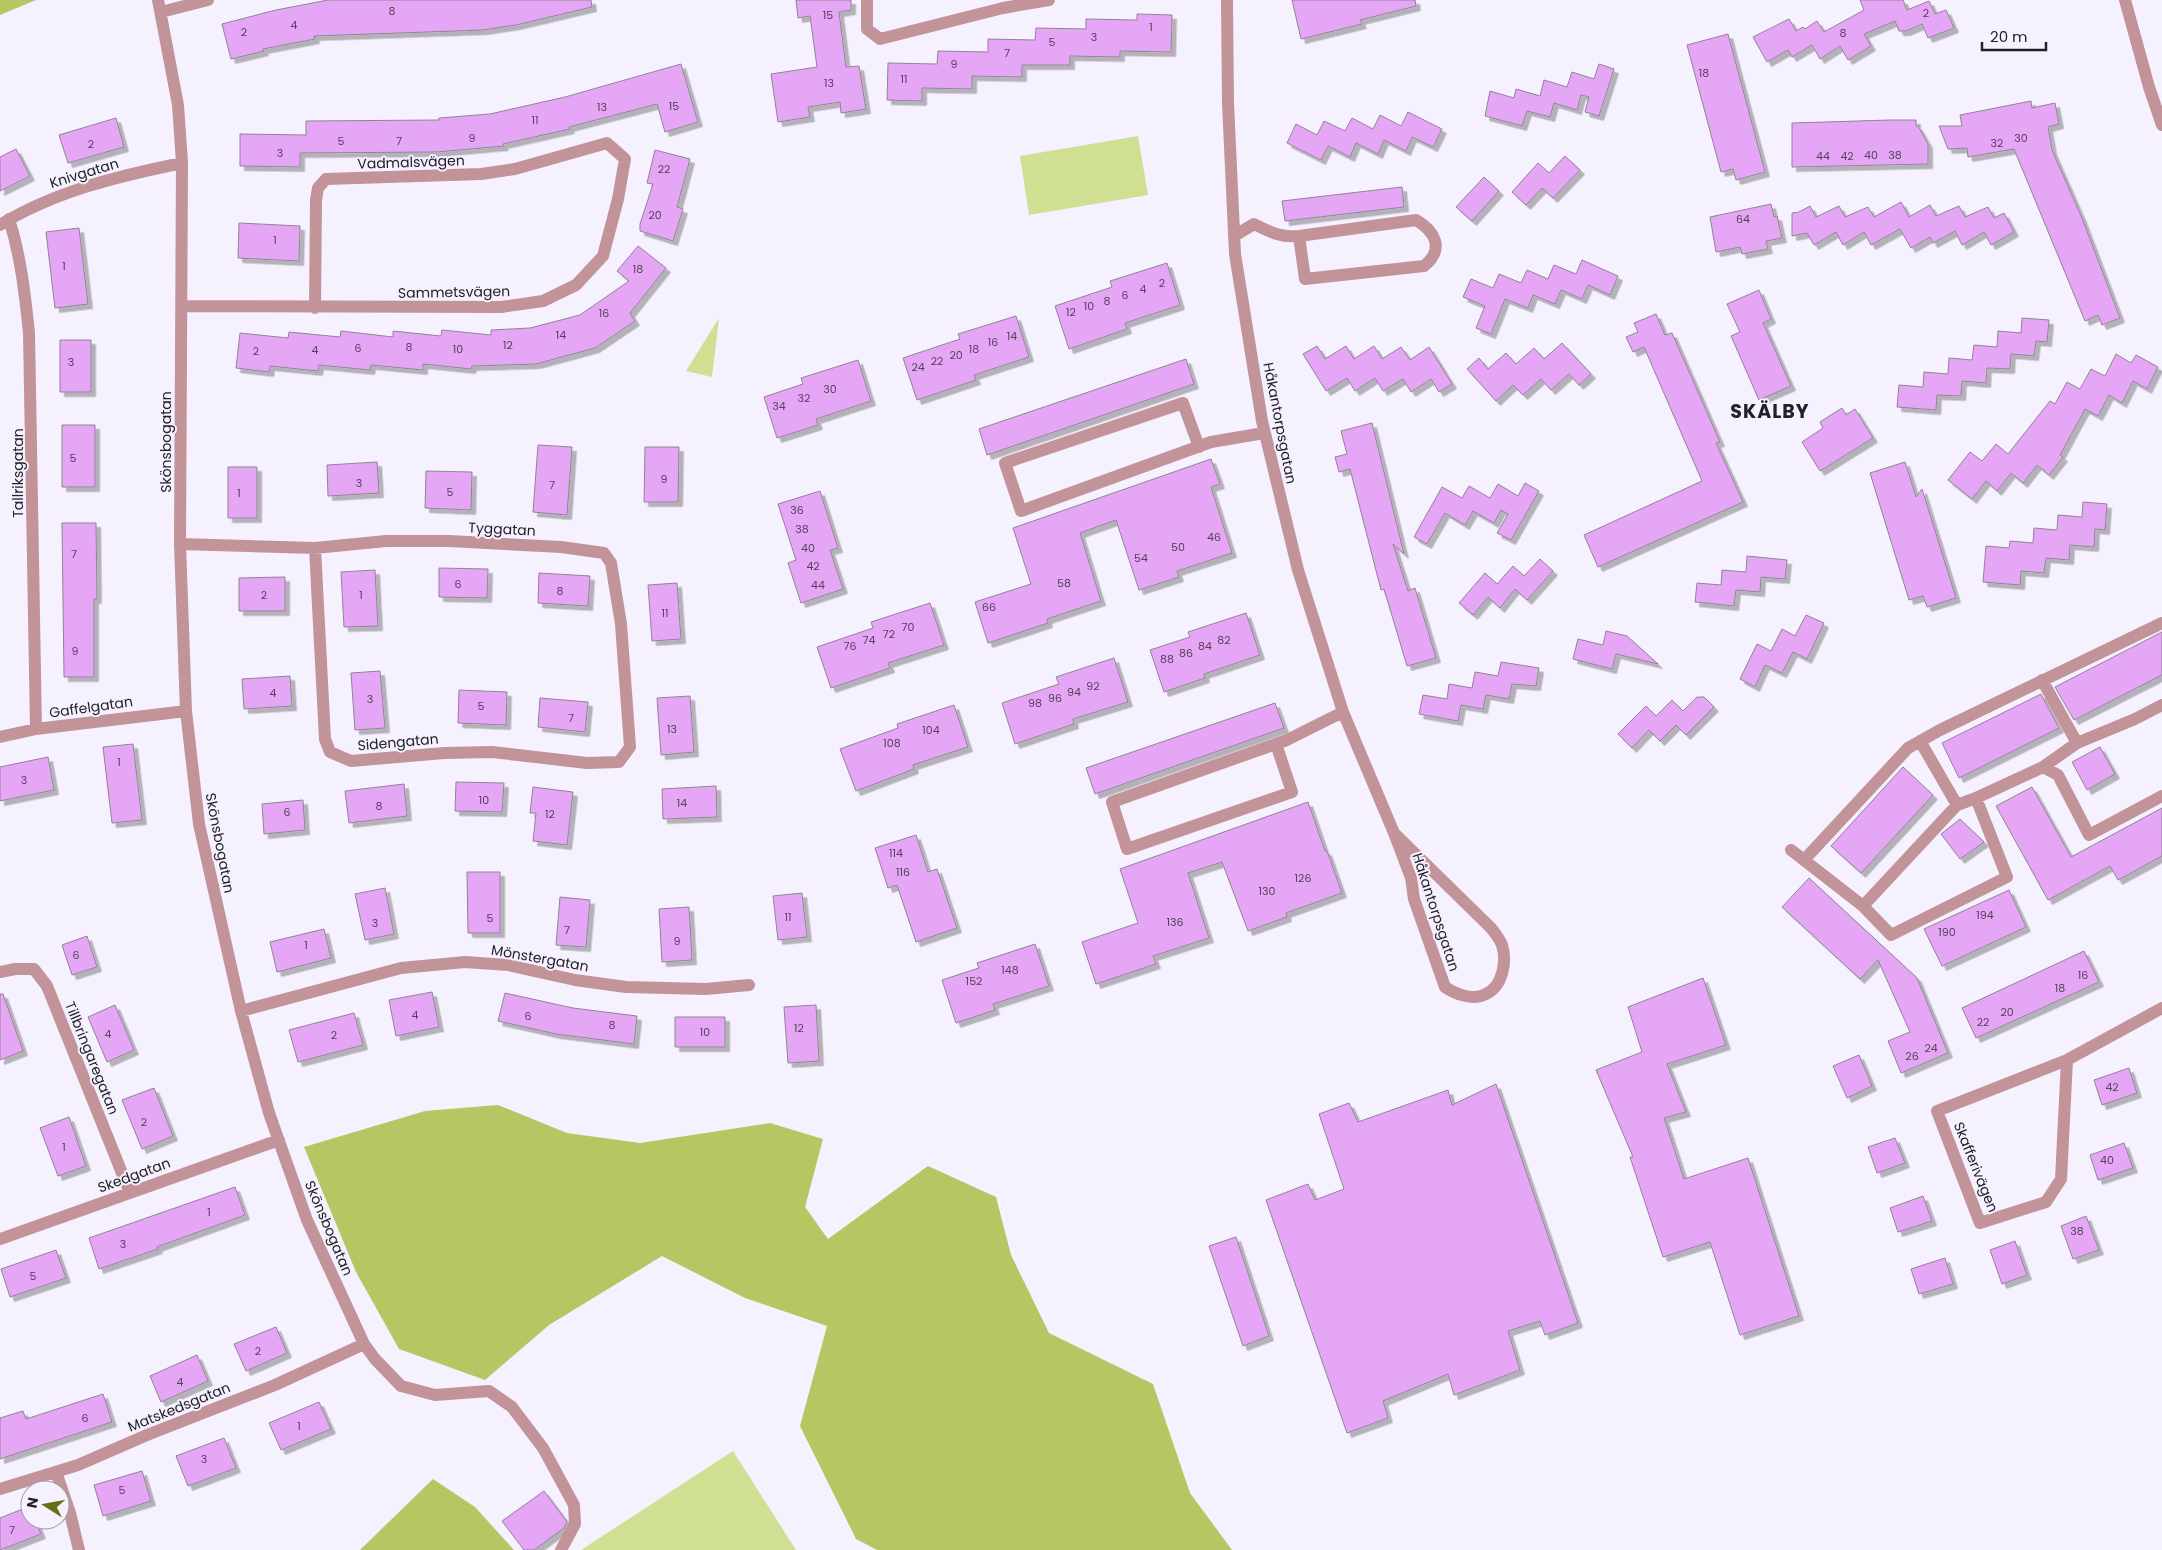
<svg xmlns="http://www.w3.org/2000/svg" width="2162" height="1550" viewBox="0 0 2162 1550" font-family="Poppins,sans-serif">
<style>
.green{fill:#d0e093}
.forest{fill:#b5c763}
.building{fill:#e5a6f5;stroke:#908394;filter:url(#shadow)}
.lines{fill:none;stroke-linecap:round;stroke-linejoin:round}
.minor{stroke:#c29398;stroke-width:12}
.labels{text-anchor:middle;stroke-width:4;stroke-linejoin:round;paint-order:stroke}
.number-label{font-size:11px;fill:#54425b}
.street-label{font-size:14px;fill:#232028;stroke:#f6f1fe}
.district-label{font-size:19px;font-weight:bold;letter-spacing:1px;fill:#232028;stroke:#f6f1fe}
</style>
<defs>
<filter id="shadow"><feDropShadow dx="4.5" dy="4.5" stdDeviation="0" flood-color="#0004"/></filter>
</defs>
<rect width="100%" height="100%" fill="#f6f1fe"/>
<path class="green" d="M1138,136L1148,195L1029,215L1020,156Z
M719,318L712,377L686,371Z
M733,1451L796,1550H581Z"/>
<path class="forest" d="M0,0H36L0,15Z
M498,1105L567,1133L640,1143L770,1123L823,1139L805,1207L828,1239L928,1166L996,1197L1011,1255L1049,1333L1153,1384L1190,1493L1232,1550H877L856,1539L800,1426L827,1326L745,1298L662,1256L549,1325L485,1380L399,1349L356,1272L304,1147L425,1111Z
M433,1479L475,1507L514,1550H360Z"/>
<path class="building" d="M328,0H591L592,7L516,25L483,30L314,36L315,39L263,49L264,51L231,59L222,24L276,10Z
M796,0H851V10L839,12L846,67L859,66L866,109L841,113L840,102L808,107L810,117L778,122L771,74L817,67L810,16L798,18Z
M1292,0H1415L1416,6L1360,20L1362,24L1301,39Z
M1860,0H1903L1907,10L1929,1L1935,14L1946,10L1954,28L1928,38L1922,24L1906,31H1899L1895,21L1864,34L1871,46L1848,60L1840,46L1820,59L1812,45L1792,57L1788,50L1767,62L1753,37L1789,19L1796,31L1803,27L1805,29L1817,21L1824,32L1864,10Z
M1137,14L1172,15L1171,52L1120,51V57L1070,56V65H1022V77L972,76V89L922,88V101L887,100L888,63L937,64L938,51L988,52V39L1035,40L1036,28L1086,29V19L1137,20Z
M1728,34L1765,172L1736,180L1733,169L1721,172L1687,45Z
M681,64L698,122L665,132L657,104L569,127L570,129L503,144L504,146L437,152L300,153V167L240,166V134L306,135V121L439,120V118L490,114L565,97Z
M1599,64L1614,69L1599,116L1585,112L1589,97L1581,95L1577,110L1554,103L1550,117L1527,111L1522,126L1485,116L1490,91L1514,98L1516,89L1540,96L1544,80L1567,87L1572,72L1594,79Z
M2031,101L2032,108L2055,103L2059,124L2048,127L2052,150L2082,218L2120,318L2102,325L2098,315L2085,321L2014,149L1968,157L1967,148L1948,149L1939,126H1962L1960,115Z
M1408,112L1442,129L1433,147L1412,137L1406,151L1384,140L1378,154L1356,143L1350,157L1328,146L1321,160L1287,143L1296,124L1317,135L1324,121L1345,131L1352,118L1373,129L1380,115L1401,126Z
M116,118L124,147L68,163L59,135Z
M1890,120H1916V126H1918L1928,144V164L1792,167V123Z
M16,149L30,176L0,191V157Z
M655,150L690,159L677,207L683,209L673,241L640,231V224L653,184L647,183Z
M1565,156L1580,170L1553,198L1542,188L1526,205L1512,192L1538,163L1549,173Z
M1484,177L1499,191L1472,221L1456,207Z
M1402,187L1404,207L1285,221L1282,201Z
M1901,202L1909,217L1930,205L1936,216L1959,206L1965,217L1988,207L1994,218L2004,213L2014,232L1991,245L1984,232L1962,245L1955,231L1933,243L1930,237L1911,248L1900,229L1871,245L1864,232L1843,245L1836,232L1814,245L1807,233L1792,236V213L1799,212L1810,206L1816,217L1839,206L1845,217L1868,207L1874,217Z
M1771,204L1774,217L1777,216L1782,238L1766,241L1768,249L1742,254L1740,247L1716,252L1710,217Z
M239,223L300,226L299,261L238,258Z
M79,228L88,304L55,308L46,232Z
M638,246L666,268L630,313L635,321L595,348L536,364L472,366L471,369L423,364V370L371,365L370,370L319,365L318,371L270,366L269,372L236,368L240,333L288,338L289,332L340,337L341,331L393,337V331L441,336L442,330L491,335V330L530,328L580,315L629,281L617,271Z
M1582,260L1618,276L1610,295L1588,285L1582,299L1561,290L1555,304L1533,295L1528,308L1505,299L1491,334L1476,328L1485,306L1463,297L1471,279L1493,288L1499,274L1521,283L1527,270L1548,279L1554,265L1576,274Z
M1167,263L1180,305L1125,323L1127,329L1069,349L1055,306L1112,287L1110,281Z
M1759,290L1771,319L1763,323L1791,386L1759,400L1731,336L1740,332L1727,304Z
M1656,314L1665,335L1672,333L1720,442L1716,443L1743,502L1598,567L1584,535L1702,481L1644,347L1633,352L1626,337L1638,332L1634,323Z
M1016,316L1029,357L974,375L976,380L917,400L903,358L960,339L958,334Z
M2022,318L2049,320L2047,342L2036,341L2034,356L2011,354L2010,369L1987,368L1986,383L1962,381L1961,396L1937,395L1936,410L1897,407L1899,385L1923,387L1924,372L1948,374L1949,358L1972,360L1974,345L1997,347L1998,331L2021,333Z
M60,340H91V392H60Z
M1562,343L1591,374L1579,385L1569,374L1551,390L1541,379L1523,395L1513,385L1496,401L1467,369L1479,358L1488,369L1506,353L1516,364L1534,348L1544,359Z
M1317,346L1325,359L1346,346L1354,359L1374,346L1382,359L1401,347L1410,360L1429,347L1452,384L1439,392L1431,379L1411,392L1403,379L1383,391L1375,378L1355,391L1347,378L1326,391L1303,354Z
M2116,354L2131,363L2136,355L2158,367L2147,389L2133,381L2122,403L2109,395L2098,416L2085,409L2060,455L2063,457L2049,475L2037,465L2023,483L2011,473L1997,491L1986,481L1972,499L1948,480L1970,452L1982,461L1996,444L2008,454L2050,401L2055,404L2067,382L2080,389L2091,369L2105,376Z
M1186,359L1194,384L987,455L979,429Z
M858,360L871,401L816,419L818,425L777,438L764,397L803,384L801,378Z
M1842,408L1846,415L1855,409L1873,438L1820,471L1802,442L1823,428L1820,422Z
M1372,423L1404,554L1393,544L1408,591L1415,588L1436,658L1407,666L1384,589L1381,590L1350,469L1339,472L1335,457L1347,454L1341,431Z
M62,425H95V487H62Z
M538,445L572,447L567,515L533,512Z
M645,447H679L678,502H644Z
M1211,459L1220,484L1211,487L1232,553L1177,571L1179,577L1139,590L1116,520L1080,533L1101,601L1047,619L1048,623L988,643L975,602L1031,584L1013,528Z
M377,462L379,493L328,496L327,465Z
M1905,462L1916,497L1922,489L1956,598L1927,607L1923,596L1909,600L1870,473Z
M228,467H257V518H228Z
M426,471L472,472L471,510L425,508Z
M1525,483L1539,491L1511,540L1497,533L1508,514L1501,510L1494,523L1473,511L1465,525L1445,513L1427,544L1414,537L1442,487L1462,498L1469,486L1490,498L1498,484L1518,496Z
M820,491L838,548L830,550L843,589L801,603L788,563L796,560L778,504Z
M2083,502L2107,504L2105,530L2095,529L2094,547L2070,545L2069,560L2046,558L2044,573L2021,571L2020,585L1983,582L1986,546L2009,548L2010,541L2033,543L2034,528L2057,530L2058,515L2082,517Z
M62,523H96L97,599H94V677H64Z
M1747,556L1787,560L1785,579L1761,577L1760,592L1736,590L1734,606L1695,602L1697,583L1721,585L1722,570L1746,572Z
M1540,559L1553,571L1527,600L1515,589L1500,608L1488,597L1473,615L1459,603L1485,573L1497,584L1513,566L1524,576Z
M439,568L488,569L487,598L439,597Z
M375,570L378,626L344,627L341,572Z
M539,573L590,576L588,606L538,603Z
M285,577V611H239V578Z
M677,583L681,639L652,641L648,585Z
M930,603L944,645L888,663L890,668L831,688L817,647L873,628L871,622Z
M1246,613L1260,655L1204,674L1205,678L1164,692L1150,650L1190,637L1188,632Z
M1806,615L1824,623L1807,659L1793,652L1782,673L1765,665L1755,687L1740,679L1757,644L1771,651L1782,629L1795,636Z
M1606,631L1627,636L1658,664L1616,654L1612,669L1573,659L1578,639L1603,645Z
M2162,632V675L2074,720L2055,687Z
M1114,658L1128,702L1073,719L1074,724L1015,744L1002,703L1059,684L1056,677Z
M1501,662L1539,668L1536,686L1512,684L1509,699L1486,695L1483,709L1461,705L1458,721L1419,714L1423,695L1447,699L1449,684L1472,688L1475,672L1498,676Z
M380,671L385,728L355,730L351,673Z
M290,676L292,706L244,709L242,679Z
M459,690L507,692L506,725L458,723Z
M2041,694L2059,728L1959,778L1942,743Z
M690,696L694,752L661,755L657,698Z
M1697,697H1704L1714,707L1686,735L1676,725L1660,741L1649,730L1632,748L1618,734L1646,706L1656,716L1672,700L1683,711Z
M540,698L588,702L585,732L538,727Z
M1275,703L1284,728L1095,794L1086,768Z
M954,705L968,747L913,765L914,769L856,791L840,749L898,728L897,724Z
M133,744L142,820L112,823L103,747Z
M2100,747L2115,774L2087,790L2072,762Z
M48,757L54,790L0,801V767Z
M1903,767L1933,795L1861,873L1831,846Z
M456,782L504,783L502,812L455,811Z
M404,784L407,816L349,823L345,791Z
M716,786L717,817L663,819L662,789Z
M533,787L573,792L567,845L533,841L536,813H530Z
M2032,787L2071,857L2162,808V856L2118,880L2110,866L2048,900L1996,806Z
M303,800L305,830L264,834L262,804Z
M1308,802L1325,851H1327L1342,893L1286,913L1287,917L1248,931L1222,862L1188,873L1209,938L1153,956L1156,964L1096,984L1082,942L1138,923L1120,869Z
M1960,819L1984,842L1960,859L1941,834Z
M916,835L928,872L937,869L957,928L916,942L897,885L888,888L875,848Z
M467,872H500V933H468Z
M1809,878L1917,978L1948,1053L1901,1073L1888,1041L1910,1032L1878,960L1860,979L1782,907Z
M385,888L394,934L365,940L355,894Z
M2009,890L2026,927L1942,966L1924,929Z
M802,893L807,937L778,940L773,896Z
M560,897L590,900L586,947L556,945Z
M689,907L692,960L662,962L659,909Z
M324,929L331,958L277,972L270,942Z
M87,936L97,967L72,975L62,945Z
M1035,944L1049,986L993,1004L995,1010L956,1023L942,980L979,968L977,963Z
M2084,951L2099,982L1976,1038L1962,1008Z
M1703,978L1726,1045L1667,1064L1686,1112L1664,1118L1684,1179L1748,1158L1799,1316L1740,1335L1710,1242L1663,1257L1630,1157H1633L1596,1070L1642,1052L1628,1007Z
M432,992L439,1027L396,1036L389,1000Z
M505,993L573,1008L637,1016L634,1044L556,1034L498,1021Z
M0,994H3L23,1051L0,1060Z
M115,1005L134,1050L107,1062L88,1017Z
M816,1005L819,1061L788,1063L784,1007Z
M354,1013L363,1045L298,1062L289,1030Z
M675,1017H725V1047H675Z
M1859,1055L1872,1086L1847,1098L1833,1066Z
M2129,1068L2137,1093L2102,1105L2094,1080Z
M1496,1084L1578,1323L1545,1335L1540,1321L1508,1331L1520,1370L1454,1395L1448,1374L1383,1401L1388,1418L1347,1433L1266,1200L1308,1184L1315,1200L1344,1189L1319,1114L1349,1103L1358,1122L1448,1090L1452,1105Z
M154,1088L173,1136L142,1149L122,1100Z
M69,1117L86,1166L58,1176L40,1128Z
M1895,1138L1905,1163L1877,1173L1868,1147Z
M2124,1143L2133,1168L2098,1180L2090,1155Z
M235,1187L245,1215L157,1247L158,1249L99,1269L89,1238Z
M1923,1196L1932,1221L1898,1232L1890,1208Z
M2086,1216L2099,1250L2073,1259L2061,1226Z
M1236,1237L1269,1336L1243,1346L1209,1246Z
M2015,1241L2027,1275L2002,1284L1990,1250Z
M56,1250L66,1278L10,1297L1,1269Z
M1945,1258L1953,1284L1919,1294L1911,1269Z
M276,1327L287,1353L246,1371L234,1344Z
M197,1355L208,1381L161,1402L150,1376Z
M103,1394L112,1422L0,1459V1418L23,1411L26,1419Z
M319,1402L331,1429L281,1450L269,1423Z
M224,1438L236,1468L188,1486L176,1456Z
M142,1471L151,1501L103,1516L94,1485Z
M544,1491L567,1522L564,1528L534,1550H524L502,1521Z
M30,1506V1520H35L41,1534L0,1550V1518Z"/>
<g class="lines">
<path class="minor" d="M158,0L178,105L182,163L180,544L186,711L199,824L241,1011L269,1113L307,1220L364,1344L375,1359L401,1386L435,1395L489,1391L512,1407L543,1448L574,1505L575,1524L561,1550
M867,0V29L880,39L1003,8L1049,0
M1227,0L1228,103L1235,254L1262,421L1298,570L1343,712L1394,833L1411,878L1414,899L1445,987C1455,994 1473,1001 1486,994C1503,986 1507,961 1502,945C1500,939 1495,933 1491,928L1394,833
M2125,0L2149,87L2162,125
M161,12L208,0
M9,219C21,257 25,295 29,333L36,729
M0,225C55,191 119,176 182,163
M1234,236L1254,224C1270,232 1281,238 1299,236L1416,220C1435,231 1445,249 1424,266L1305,279L1299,236
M182,306L501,307L543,301L576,285L603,256L618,199L625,159L607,143L515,169L481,174L326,179L318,188L316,200L315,308
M1199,447L1183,403L1005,463L1021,511L1211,442L1264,433
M180,544L315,548L386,541H449L561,547L604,553L611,563L621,624L630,747L619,762L587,763L492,752L444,753L351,761L330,752L325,739L315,548
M2042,680L2077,743
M0,737L36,729L186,711
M1920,741L1957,805
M1276,744L1292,792L1127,849L1112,802L1287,740L1343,712
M2043,767L2058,775L2089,835L2162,796
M1976,798L2007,877L1891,935L1863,906L1957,805L1976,798L2043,767L2077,743L2135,719L2162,705
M1791,850L1863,906
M1804,860L1908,748L1940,730L2162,623
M0,972L15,969H34L47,986L130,1193
M241,1011L401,968L465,962L508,965L575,980L626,987L706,989L749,985
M2067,1060L2061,1179L2046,1202L1980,1223L1937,1111L2067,1060L2162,1008
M0,1239L279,1140
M56,1472L70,1513L79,1550
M0,1489L78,1465L147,1435L275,1385L364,1344"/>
</g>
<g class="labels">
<g class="number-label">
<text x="392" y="15">8</text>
<text x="1926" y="17">2</text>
<text x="828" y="19">15</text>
<text x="294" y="29">4</text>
<text x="1151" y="31">1</text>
<text x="244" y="36">2</text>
<text x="1843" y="37">8</text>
<text x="1094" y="41">3</text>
<text x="1052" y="46">5</text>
<text x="1007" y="57">7</text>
<text x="954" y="68">9</text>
<text x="1704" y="77">18</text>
<text x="904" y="83">11</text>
<text x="829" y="87">13</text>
<text x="674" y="110">15</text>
<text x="602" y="111">13</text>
<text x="535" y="124">11</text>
<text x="472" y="142">9</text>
<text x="2021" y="142">30</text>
<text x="341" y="145">5</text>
<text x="399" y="145">7</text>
<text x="1997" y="147">32</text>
<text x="91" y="148">2</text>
<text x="280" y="157">3</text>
<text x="1871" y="159">40</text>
<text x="1895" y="159">38</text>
<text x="1823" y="160">44</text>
<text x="1847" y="160">42</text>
<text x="664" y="173">22</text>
<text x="655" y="219">20</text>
<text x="1743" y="223">64</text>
<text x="275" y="244">1</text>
<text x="64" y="270">1</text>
<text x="638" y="273">18</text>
<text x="1162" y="287">2</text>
<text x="1143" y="293">4</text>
<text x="1125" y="299">6</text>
<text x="1107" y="305">8</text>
<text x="1089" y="310">10</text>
<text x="1071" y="316">12</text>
<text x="604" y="317">16</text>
<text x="561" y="339">14</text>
<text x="1012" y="340">14</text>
<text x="993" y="346">16</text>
<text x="508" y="349">12</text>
<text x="409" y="351">8</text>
<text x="358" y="352">6</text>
<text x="458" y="353">10</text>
<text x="974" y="353">18</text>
<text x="315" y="354">4</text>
<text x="256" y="355">2</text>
<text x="956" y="359">20</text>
<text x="937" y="365">22</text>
<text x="71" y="366">3</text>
<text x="918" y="371">24</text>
<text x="830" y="393">30</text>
<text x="804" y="402">32</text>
<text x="779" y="410">34</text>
<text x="73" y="462">5</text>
<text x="664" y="483">9</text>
<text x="359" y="487">3</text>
<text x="552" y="489">7</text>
<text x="450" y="496">5</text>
<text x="239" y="497">1</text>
<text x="797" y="514">36</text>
<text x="802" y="533">38</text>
<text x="1214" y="541">46</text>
<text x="1178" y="551">50</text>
<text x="808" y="552">40</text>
<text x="74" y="558">7</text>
<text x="1141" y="562">54</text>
<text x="813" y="570">42</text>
<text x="1064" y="587">58</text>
<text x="458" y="588">6</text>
<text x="818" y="589">44</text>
<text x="560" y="595">8</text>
<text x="264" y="599">2</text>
<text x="361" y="599">1</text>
<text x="989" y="611">66</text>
<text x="665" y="617">11</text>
<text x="908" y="631">70</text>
<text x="889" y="638">72</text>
<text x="869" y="644">74</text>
<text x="1224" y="644">82</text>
<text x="850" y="650">76</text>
<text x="1205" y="650">84</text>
<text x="75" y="655">9</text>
<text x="1186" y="657">86</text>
<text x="1167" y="663">88</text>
<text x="1093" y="690">92</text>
<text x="1074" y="696">94</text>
<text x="273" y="697">4</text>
<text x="1055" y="702">96</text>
<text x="370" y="703">3</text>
<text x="1035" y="707">98</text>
<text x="481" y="710">5</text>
<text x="571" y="722">7</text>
<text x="672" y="733">13</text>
<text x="931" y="734">104</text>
<text x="892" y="747">108</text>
<text x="119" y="766">1</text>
<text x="24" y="784">3</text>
<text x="484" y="804">10</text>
<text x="682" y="807">14</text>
<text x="379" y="810">8</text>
<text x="287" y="816">6</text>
<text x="550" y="818">12</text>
<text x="896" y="857">114</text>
<text x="903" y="876">116</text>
<text x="1303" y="882">126</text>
<text x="1267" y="895">130</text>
<text x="1985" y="919">194</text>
<text x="788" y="921">11</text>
<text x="490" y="922">5</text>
<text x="1175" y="926">136</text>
<text x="375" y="927">3</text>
<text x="567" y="934">7</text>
<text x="1947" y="936">190</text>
<text x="677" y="945">9</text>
<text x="306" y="949">1</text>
<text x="76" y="959">6</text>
<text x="1010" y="974">148</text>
<text x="2083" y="979">16</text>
<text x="974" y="985">152</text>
<text x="2060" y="992">18</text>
<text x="2007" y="1016">20</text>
<text x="415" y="1019">4</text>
<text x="528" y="1020">6</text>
<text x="1983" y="1026">22</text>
<text x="612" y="1029">8</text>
<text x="799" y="1032">12</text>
<text x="705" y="1036">10</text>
<text x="108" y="1038">4</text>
<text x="334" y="1039">2</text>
<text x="1931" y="1052">24</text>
<text x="1912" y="1060">26</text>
<text x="2112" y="1091">42</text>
<text x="144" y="1126">2</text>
<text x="64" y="1151">1</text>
<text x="2107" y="1164">40</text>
<text x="209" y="1216">1</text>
<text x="2077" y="1235">38</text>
<text x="123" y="1248">3</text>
<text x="33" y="1280">5</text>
<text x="258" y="1355">2</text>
<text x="180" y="1386">4</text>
<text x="85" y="1422">6</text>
<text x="299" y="1430">1</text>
<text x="204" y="1463">3</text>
<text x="122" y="1494">5</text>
<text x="12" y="1534">7</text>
</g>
<g class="street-label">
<text transform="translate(411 162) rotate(-2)" y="5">Vadmalsvägen</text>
<text transform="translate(84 173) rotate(-17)" y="5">Knivgatan</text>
<text transform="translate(454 292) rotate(-1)" y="5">Sammetsvägen</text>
<text transform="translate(1280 423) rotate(79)" y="5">Håkantorpsgatan</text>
<text transform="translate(166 442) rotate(-90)" y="5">Skönsbogatan</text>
<text transform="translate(18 473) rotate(-90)" y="5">Tallriksgatan</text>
<text transform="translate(502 529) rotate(3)" y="5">Tyggatan</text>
<text transform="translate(91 707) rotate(-8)" y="5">Gaffelgatan</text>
<text transform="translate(398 742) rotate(-5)" y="5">Sidengatan</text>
<text transform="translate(220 843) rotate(79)" y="5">Skönsbogatan</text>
<text transform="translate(1436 912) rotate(72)" y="5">Håkantorpsgatan</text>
<text transform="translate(540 958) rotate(10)" y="5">Mönstergatan</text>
<text transform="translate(92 1058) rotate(68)" y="5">Tillbringaregatan</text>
<text transform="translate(1976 1167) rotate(68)" y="5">Skafferivägen</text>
<text transform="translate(134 1175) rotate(-20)" y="5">Skedgatan</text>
<text transform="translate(329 1228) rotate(67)" y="5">Skönsbogatan</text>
<text transform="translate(179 1407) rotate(-22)" y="5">Matskedsgatan</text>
</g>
<g class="district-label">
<text x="1770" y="418">SKÄLBY</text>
</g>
</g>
<g transform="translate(45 1505) rotate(281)"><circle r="24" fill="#f6f1fe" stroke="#a29da8"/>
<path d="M0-4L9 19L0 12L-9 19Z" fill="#676e14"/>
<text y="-8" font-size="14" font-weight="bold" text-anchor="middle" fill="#232028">N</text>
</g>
<path d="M1982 42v8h64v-8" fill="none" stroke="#232028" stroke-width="2.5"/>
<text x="1990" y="42" font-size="15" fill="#232028" stroke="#f6f1fe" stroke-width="4" paint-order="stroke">20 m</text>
</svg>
